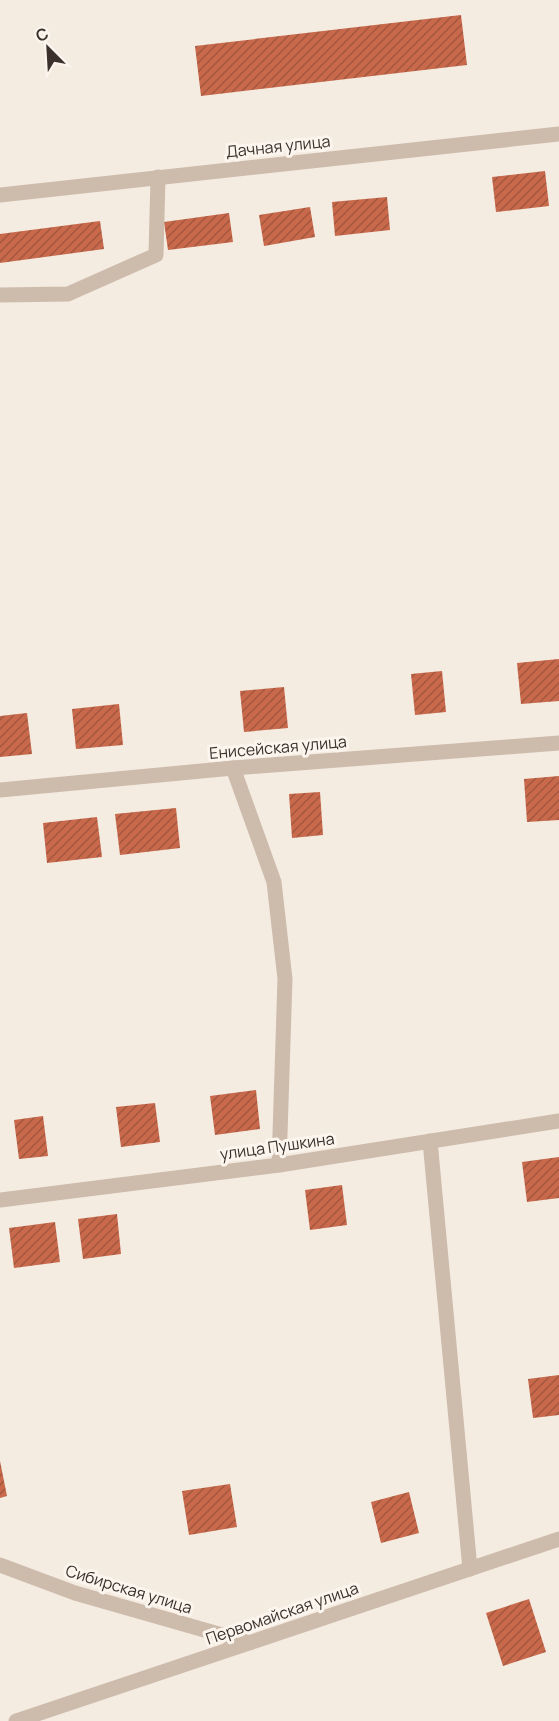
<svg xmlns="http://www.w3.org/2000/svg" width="559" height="1721" viewBox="0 0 559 1721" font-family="Manrope,sans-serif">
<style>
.building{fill:url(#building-hatch)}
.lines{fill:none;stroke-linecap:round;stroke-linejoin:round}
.service{stroke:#cdbbac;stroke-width:15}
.minor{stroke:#cdbbac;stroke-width:15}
.labels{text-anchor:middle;stroke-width:6;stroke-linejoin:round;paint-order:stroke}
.street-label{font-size:16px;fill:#3b302b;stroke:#fbf5ee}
</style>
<defs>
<pattern id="building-hatch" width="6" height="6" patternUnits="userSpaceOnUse" patternTransform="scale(1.5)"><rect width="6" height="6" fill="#c8694b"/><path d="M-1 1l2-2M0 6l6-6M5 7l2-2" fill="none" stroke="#a4573f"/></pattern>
</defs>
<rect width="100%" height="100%" fill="#f4ebe1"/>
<path class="building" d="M461,15L467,65L201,96L195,46Z
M545,171L549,206L496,212L492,177Z
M387,197L390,230L335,236L332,202Z
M310,207L315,237L264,246L259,215Z
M229,213L233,242L168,250L164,222Z
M100,221L104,249L0,263V234Z
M559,659V701L521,704L517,663Z
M442,671L446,712L415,715L411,674Z
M284,687L288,728L244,732L240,691Z
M119,704L123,745L76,749L72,709Z
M27,713L32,754L0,757V716Z
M559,776V820L527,822L524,779Z
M320,792L323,835L292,838L289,794Z
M176,808L180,848L120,855L115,814Z
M97,817L102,857L47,863L43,823Z
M256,1090L260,1129L215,1135L210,1096Z
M155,1103L160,1142L121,1147L116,1107Z
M43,1116L48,1156L19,1159L14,1120Z
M559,1157V1198L527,1202L522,1162Z
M342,1185L347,1225L310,1230L305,1190Z
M117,1214L121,1254L83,1259L78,1219Z
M55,1222L60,1262L14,1268L9,1228Z
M559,1375V1415L533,1418L528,1379Z
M0,1461L7,1496L0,1498Z
M230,1484L237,1527L189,1535L182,1491Z
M409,1492L419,1533L381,1543L371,1502Z
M529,1599L546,1652L503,1666L486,1613Z"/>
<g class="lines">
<path class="service" d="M0,295L68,294L156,255L158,177
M233,768L274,882L285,979L279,1165
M430,1141L470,1569"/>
<path class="minor" d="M0,195L559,134
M0,790L233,768L559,743
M0,1200L279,1165L559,1121
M0,1565L75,1593L250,1643
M16,1721L559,1539"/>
</g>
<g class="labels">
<g class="street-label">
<text transform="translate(278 146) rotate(-6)" y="6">Дачная улица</text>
<text transform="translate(278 747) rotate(-5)" y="6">Енисейская улица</text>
<text transform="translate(277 1146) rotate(-8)" y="6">улица Пушкина</text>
<text transform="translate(129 1589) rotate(17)" y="6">Сибирская улица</text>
<text transform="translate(282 1613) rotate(-19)" y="6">Первомайская улица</text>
</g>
</g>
<g transform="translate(48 48) rotate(336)" stroke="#fbf5ee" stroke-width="4.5" paint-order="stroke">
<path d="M0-4.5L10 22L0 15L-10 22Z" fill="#3b302b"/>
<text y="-9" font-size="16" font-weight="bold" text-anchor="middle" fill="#3b302b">С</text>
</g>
</svg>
